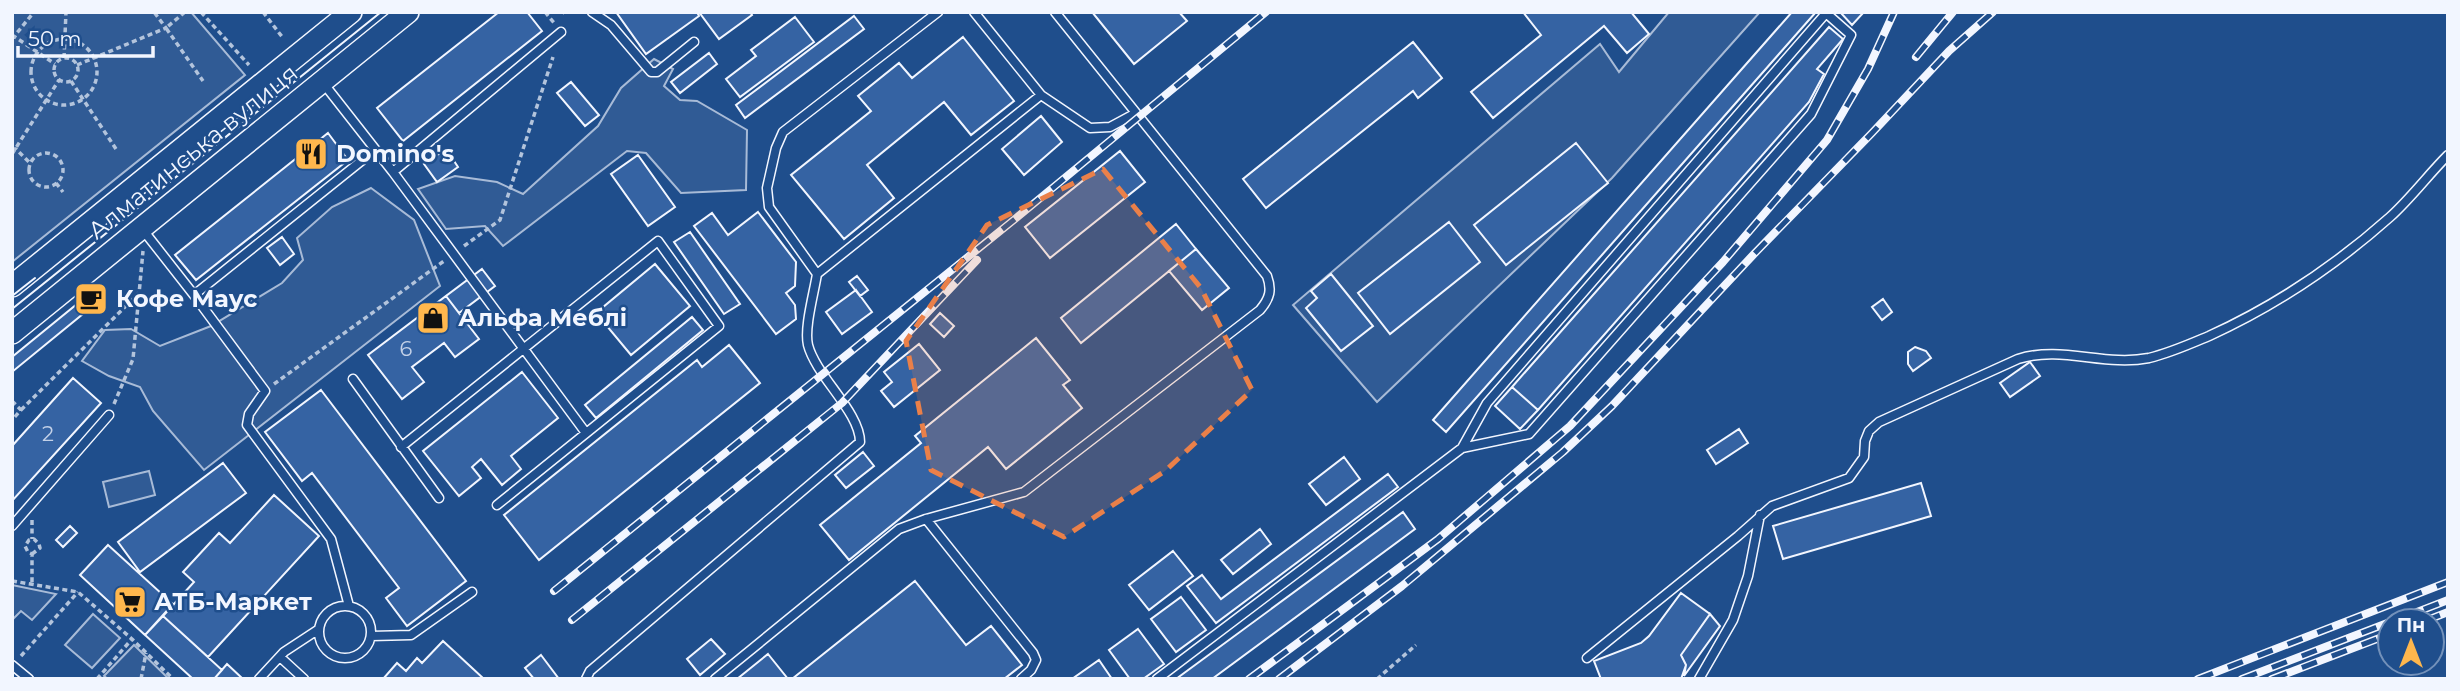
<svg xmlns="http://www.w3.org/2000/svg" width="2460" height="691" viewBox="0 0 2460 691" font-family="Montserrat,sans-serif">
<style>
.built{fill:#305b95;stroke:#a8bbd7;stroke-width:2}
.building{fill:#3563a3;stroke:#f2f6ff;stroke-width:2}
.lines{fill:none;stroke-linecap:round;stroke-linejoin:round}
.service-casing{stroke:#f2f6ff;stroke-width:11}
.tertiary-casing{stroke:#f2f6ff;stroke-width:24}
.path{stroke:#b3c4dc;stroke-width:3.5;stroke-dasharray:5 3.5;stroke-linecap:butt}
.service{stroke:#1f4e8c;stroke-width:8}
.tertiary{stroke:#1f4e8c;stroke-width:21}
.tram{stroke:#f2f6ff;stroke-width:2}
.rail-casing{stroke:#f2f6ff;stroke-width:8}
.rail{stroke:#1f4e8c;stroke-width:5;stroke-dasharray:16;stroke-linecap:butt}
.fence{stroke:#f2f6ff;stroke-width:2;stroke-dasharray:9 3.5;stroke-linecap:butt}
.marked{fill:#ea8049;fill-opacity:0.2;stroke:#ea8049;stroke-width:5;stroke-dasharray:14 9;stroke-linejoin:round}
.labels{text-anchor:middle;stroke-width:5;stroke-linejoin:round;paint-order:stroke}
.number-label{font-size:21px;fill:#c3d1e8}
.street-label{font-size:24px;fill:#f2f6ff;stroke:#1f4e8c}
.poi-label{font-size:24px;font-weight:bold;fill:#f2f6ff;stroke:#1f4e8c;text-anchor:start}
</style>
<rect width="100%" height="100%" fill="#1f4e8c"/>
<path class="built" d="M12,12H191L245,75L12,262Z
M1669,12H1760L1612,178L1377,402L1293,305L1600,44L1619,72Z
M654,59L673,69L664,86L680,100L697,101L747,130L746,190L681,193L646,153L627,151L503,246L485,226L446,229L418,189L455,176L497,182L523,194L598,126L621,88Z
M371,188L414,220L440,286L204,470L153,411L140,387L109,376L82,361L105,330L131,329L160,346L211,326L282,283L303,260L297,238L332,207Z
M149,471L155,495L109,507L103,482Z
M12,585L56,594L32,620L21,611L12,620Z
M93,614L120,638L92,668L65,645Z
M134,645L169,679H108L104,676Z"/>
<path class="building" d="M499,12H527L542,31L403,141L377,108Z
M616,12H697L699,16L646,54Z
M699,12H750L752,15L719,39Z
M1092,12H1179L1187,21L1134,64Z
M1523,12H1631L1649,34L1627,53L1604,26L1493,118L1471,92L1541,35Z
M1792,12H1816L1446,432L1433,420Z
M1840,12H1864L1852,25Z
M854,16L864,29L745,118L736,105Z
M795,17L814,42L740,97L726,79L756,56L751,50Z
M1829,27L1843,39L1817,69L1824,74L1809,102L1538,410L1512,387Z
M963,37L1014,101L971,135L944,102L867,165L894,198L844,239L791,175L871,111L858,96L899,63L912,78Z
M1413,42L1442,78L1418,98L1413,91L1266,208L1243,179Z
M709,53L717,64L680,93L671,82Z
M571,82L599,115L585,126L557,93Z
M1041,116L1062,142L1024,175L1002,149Z
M328,133L348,160L196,280L175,255Z
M1576,143L1608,183L1506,265L1474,225Z
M446,149L458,167L437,182L424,164Z
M1120,151L1145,182L1050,258L1025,227Z
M638,155L675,207L648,226L611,174Z
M758,212L796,262L795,286L786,293L795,305L796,319L776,334L694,226L712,213L728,235Z
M1449,222L1480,262L1390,334L1358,293Z
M1176,224L1196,249L1081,343L1061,318Z
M690,232L740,304L724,314L674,242Z
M282,237L294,254L280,265L267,248Z
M1196,249L1229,288L1202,310L1169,271Z
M655,264L690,306L631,355L596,313Z
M482,269L495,286L459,313L446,296Z
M1331,274L1373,326L1341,351L1306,308L1317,298L1311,291Z
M857,276L868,290L860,296L849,282Z
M856,290L872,312L842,334L826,312Z
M93,291L100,300L12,372V357Z
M446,296L479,339L455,357L444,343L412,367L424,382L402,399L368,355Z
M1883,299L1892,312L1882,320L1872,307Z
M940,313L954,326L944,337L930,324Z
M692,317L703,330L596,418L585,405Z
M1036,338L1070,380L1063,385L1082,408L1006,469L988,447L849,560L820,525L921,443L915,436Z
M919,344L940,370L894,407L881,391L892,382L884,372Z
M729,345L760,383L539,560L504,515L697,360L702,367Z
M1915,347L1926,351L1931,358L1913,371L1908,364V352Z
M2030,362L2040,376L2010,397L2000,383Z
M522,372L558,418L511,456L521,469L502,485L481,459L472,467L481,478L459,496L423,451Z
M73,378L101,403L12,501V446Z
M1512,387L1538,410L1520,429L1495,406Z
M321,390L466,581L407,626L386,598L399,588L312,473L302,481L265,432Z
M1739,429L1748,443L1716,464L1707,450Z
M863,452L874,466L846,488L835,475Z
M1344,457L1360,479L1326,505L1309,484Z
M223,463L246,493L140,572L118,542Z
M1388,474L1398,487L1216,623L1187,586L1202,575L1221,599Z
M1921,483L1931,516L1783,559L1773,526Z
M274,495L319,536L208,657L163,616L194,582L183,572L219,533L230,543Z
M1403,512L1415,529L1212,679H1176Z
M70,526L77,533L63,547L56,540Z
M1260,529L1271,544L1233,574L1221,560Z
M108,545L173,604L145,635L80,575Z
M1173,551L1193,576L1149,610L1129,585Z
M915,581L966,645L991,626L1022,665L1004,679H792Z
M1681,593L1710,614L1681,655L1686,665L1681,679H1601L1594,661L1641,643L1649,636Z
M1181,597L1206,630L1176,652L1151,619Z
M1710,614L1720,626L1684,676L1686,665L1681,655Z
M163,616L222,670L214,679H193L145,635Z
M1138,629L1164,664L1143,679H1130L1109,650Z
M711,639L725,654L700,675L687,659Z
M443,641L484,679H383L397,663L406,671L417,658L422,663Z
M768,654L788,679H737Z
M541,655L559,679H534L525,668Z
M1099,660L1112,679H1072Z
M227,664L243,679H214Z"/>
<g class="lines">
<defs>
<path id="service" d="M592,12L611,25L651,72H657L694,42
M974,12L1041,95L1090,128L1110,127L1136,113
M324,84L393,172L586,433
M393,172L561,32
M143,230L194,295L375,150
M817,274L1041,95
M194,295L265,391L249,414L247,425L331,539L349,606
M353,379L439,498
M401,447L658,241L719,326L497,505
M1462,448L1529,434L1811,114L1851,35L1826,13
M926,519L1033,653L1036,660L1031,670L1021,679
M12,526L109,415
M319 632a26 26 0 1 1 52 0a26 26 0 1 1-52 0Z
M371,636L411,635L472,592
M280,657L304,679
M1587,658L1738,536L1772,506L1849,478L1864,457L1865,441L1869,431L1879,422L2018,359C2062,345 2104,367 2149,358C2170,353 2190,344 2209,336C2275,306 2336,265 2390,217C2411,198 2428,175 2448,155
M12,665L29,679
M259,679L284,652L319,629
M586,679L590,671L860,442C860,412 816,376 808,345C804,328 814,293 817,274L769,207L767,188L776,148L783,132L938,12
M715,679L899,529L926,519L1024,492L1260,310C1270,298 1272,290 1267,276L1055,12
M1157,679L1462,448L1487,403L1827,12
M1699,679L1733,620L1748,576L1760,515"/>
<path id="tertiary" d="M12,286L351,12
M12,333L408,12"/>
</defs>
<use href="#service" class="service-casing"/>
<use href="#tertiary" class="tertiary-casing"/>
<path class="path" d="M185,12L166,28L203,81
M201,12L249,65
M263,12L283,38
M545,12L555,24
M12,35L55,64
M12,39L34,12
M31 72a33 33 0 1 1 66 0a33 33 0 1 1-66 0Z
M54 70a12 12 0 1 1 24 0a12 12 0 1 1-24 0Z
M64,58L66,12
M77,65L166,28L154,12
M71,81L116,149
M12,149H16L30,163
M29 170a17 17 0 1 1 34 0a17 17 0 1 1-34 0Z
M12,154L59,80
M56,183L63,192
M464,246L500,220L553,57
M274,384L444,261
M12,401L21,410L12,420
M114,404L133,359L143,251
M21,410L139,293
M32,520V539
M32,554L40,548L39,544L34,539L29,540L25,546L28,552L32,554V583
M12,581L78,592L132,639L173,679
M21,656L78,592
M97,679L132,639
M141,679L146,653
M1377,679L1416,645"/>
<use href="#service" class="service"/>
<use href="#tertiary" class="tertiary"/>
<path class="tram" d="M12,296L35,278
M12,309L381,12"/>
<defs>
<path id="rail" d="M1916,57L1953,12
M554,591L1015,219L1266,12
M572,620L842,403L977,260
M2394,621L2448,600
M2425,621L2448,612
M1249,679L1438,539L1570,426L1598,396L1723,262L1827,140L1868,69L1894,12
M1279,679L1402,586L1563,452L1612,406L1754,254L1872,133L1949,51L1993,12
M2198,679L2448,582
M2242,679L2390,622
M2272,679L2390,634"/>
</defs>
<use href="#rail" class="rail-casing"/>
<use href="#rail" class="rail"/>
<path class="fence" d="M563,12L564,14"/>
</g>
<path class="marked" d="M1103,169L1201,288L1252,390L1165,471L1064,537L931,470L906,341L987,225Z"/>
<defs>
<symbol id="restaurant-square" viewBox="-11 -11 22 22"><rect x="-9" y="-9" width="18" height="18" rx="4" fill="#ffb74d" stroke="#1f4e8c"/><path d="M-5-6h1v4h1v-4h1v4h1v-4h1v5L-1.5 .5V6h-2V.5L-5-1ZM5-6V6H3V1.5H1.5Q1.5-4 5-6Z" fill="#111"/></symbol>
<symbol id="cafe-square" viewBox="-11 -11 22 22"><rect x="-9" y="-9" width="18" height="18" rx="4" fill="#ffb74d" stroke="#1f4e8c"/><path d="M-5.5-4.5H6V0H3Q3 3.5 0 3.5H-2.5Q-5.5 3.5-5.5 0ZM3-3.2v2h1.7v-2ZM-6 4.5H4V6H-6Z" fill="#111"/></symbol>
<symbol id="shop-square" viewBox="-11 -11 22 22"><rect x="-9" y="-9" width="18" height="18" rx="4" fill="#ffb74d" stroke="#1f4e8c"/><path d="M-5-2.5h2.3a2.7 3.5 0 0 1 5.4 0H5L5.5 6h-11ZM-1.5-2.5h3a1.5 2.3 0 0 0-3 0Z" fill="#111"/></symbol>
<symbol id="supermarket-square" viewBox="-11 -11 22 22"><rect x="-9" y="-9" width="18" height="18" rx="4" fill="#ffb74d" stroke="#1f4e8c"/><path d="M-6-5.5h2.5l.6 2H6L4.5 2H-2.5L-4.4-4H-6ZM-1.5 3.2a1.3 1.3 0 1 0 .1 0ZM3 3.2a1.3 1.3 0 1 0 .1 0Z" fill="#111"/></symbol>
</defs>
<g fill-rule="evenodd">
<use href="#restaurant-square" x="292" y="135" width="38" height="38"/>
<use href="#cafe-square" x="72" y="280" width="38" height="38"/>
<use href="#shop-square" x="414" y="299" width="38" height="38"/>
<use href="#supermarket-square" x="111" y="583" width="38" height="38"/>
</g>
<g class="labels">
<g class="number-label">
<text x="406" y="356">6</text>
<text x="48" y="441">2</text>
</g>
<g class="street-label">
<text transform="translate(193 152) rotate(-39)" y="8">Алматинська вулиця</text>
</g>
<g class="poi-label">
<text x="336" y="162">Domino's</text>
<text x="116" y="307">Кофе Маус</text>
<text x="458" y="326">Альфа Меблі</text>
<text x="154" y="610">АТБ-Маркет</text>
</g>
</g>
<rect width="2460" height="691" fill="none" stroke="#f2f6ff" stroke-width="28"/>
<g transform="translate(2411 642)"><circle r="33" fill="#1f4e8c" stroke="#7391ba" stroke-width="2"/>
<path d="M0-5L12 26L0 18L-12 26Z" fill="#ffb74d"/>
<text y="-10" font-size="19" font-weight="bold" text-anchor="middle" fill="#f2f6ff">Пн</text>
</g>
<path d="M18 46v10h135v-10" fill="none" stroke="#f2f6ff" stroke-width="3.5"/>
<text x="28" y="46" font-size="21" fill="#f2f6ff" stroke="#1f4e8c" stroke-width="5" paint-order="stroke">50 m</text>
</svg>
